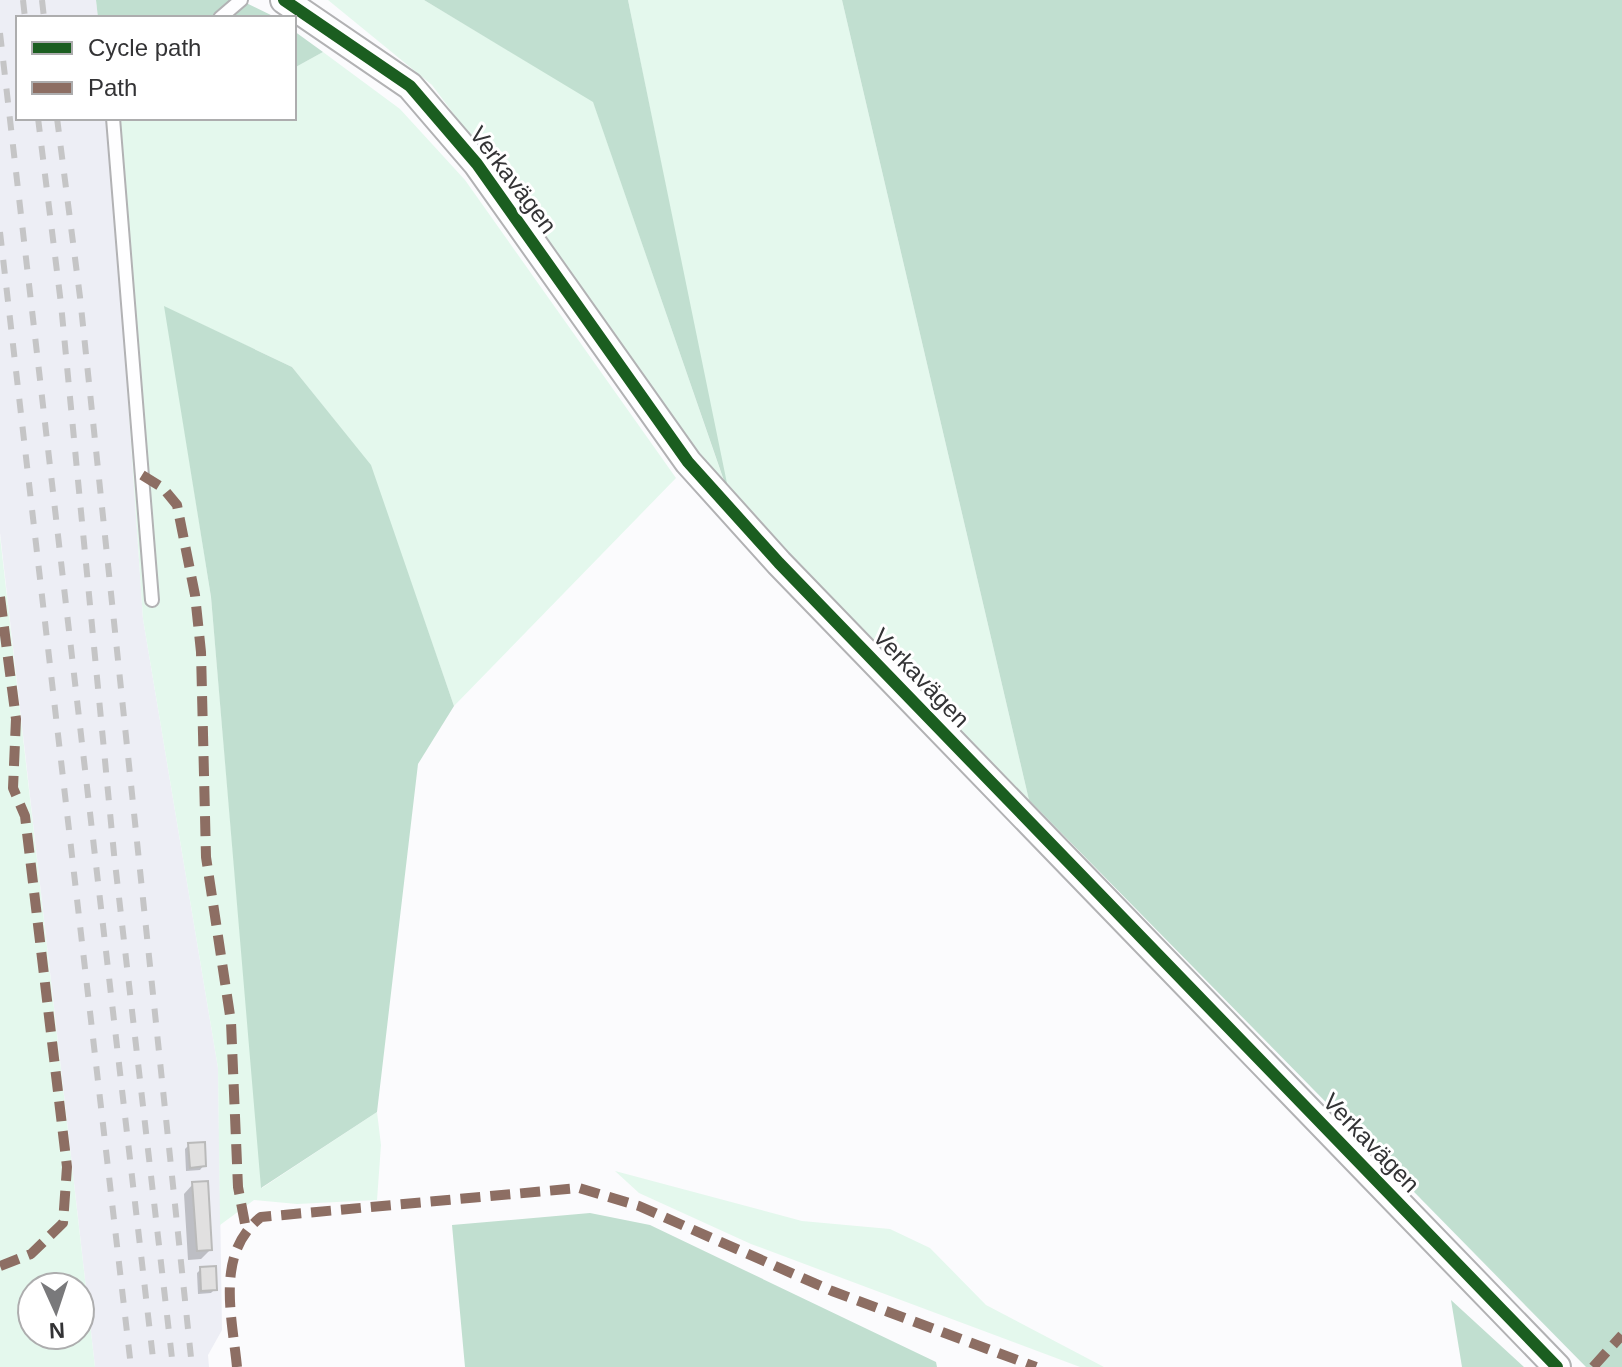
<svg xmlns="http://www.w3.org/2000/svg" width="1622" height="1367" viewBox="0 0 1622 1367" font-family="Arial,sans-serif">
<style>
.built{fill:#edeef5}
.green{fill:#e4f8ed;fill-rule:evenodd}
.forest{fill:#c1dfd0}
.shadow{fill:#0003}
.building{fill:#e1e0e0;stroke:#bababa;stroke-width:2}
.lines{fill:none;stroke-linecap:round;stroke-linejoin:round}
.lane-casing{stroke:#b2b2b4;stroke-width:16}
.street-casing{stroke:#b2b2b4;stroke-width:30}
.lane{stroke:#fefeff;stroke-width:12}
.street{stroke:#fefeff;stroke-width:26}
.rail{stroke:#c5c5c6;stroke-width:6;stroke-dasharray:14 14;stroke-linecap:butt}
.quiet{stroke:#8d6e63;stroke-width:10;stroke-dasharray:20 10;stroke-linecap:butt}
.cycleway-casing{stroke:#fff;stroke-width:17}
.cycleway{stroke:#1b5e20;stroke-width:12}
.labels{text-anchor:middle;stroke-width:6;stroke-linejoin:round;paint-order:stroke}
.street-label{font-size:24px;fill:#333335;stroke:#fff}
</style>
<rect width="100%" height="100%" fill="#fbfbfd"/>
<path class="built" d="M0,0H96L98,18H18V118H109L143,619L218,1068L222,1330L208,1355L209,1367H95L0,533Z"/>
<path class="green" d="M328,0H424L593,101L727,490L628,0H842L1029,800L730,498L554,248L432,85Z
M323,52L400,109L465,180L676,478L454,706L370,465L292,367L165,307L211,597L262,1188L377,1112L381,1145L377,1200L297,1204L254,1200L220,1225L218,1068L143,619L109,118H156L158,121L173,118H294V68Z
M0,536L95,1367H0ZM32,1287H80V1335H32Z
M615,1171L802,1221L890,1229L930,1248L986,1305L1104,1367H1080L751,1244L639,1193Z"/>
<path class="forest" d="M96,0H240L277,18H98Z
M424,0H628L730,498L593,102Z
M842,0H1622V1367H1586L1029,800Z
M294,31L323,52L294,68Z
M164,306L292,367L371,465L454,706L418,764L377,1112L261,1188L211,597Z
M590,1213L650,1225L936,1362L937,1367H465L452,1225Z
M1451,1300L1524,1367H1462Z"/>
<path class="shadow" d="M189,1145L204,1165L200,1170L186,1171L185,1149Z
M193,1184L210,1250L201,1259L188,1260L184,1194Z
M201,1269L215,1289L211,1293L198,1294L197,1273Z"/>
<path class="building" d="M205,1142L206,1166L190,1168L188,1143Z
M208,1181L212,1250L197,1251L192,1182Z
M216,1266L217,1290L201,1291L200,1267Z"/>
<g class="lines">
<defs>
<path id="lane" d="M220,18L241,0
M113,118L152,600"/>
<path id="street" d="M284,0L410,86L477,164L688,462L779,563L1557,1367"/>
</defs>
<use href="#lane" class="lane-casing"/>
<use href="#street" class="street-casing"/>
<use href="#lane" class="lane"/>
<use href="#street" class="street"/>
<path class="rail" d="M23,0L25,18
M42,0L44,18
M0,33L154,1367
M38,118L61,304L114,854L173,1367
M57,118L80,297L192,1367
M0,232L131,1367"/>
<path class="quiet" d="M142,475L163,488L177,505L195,595L201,652L206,857L231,1022L238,1187L246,1229
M0,597L16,719L13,788L25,816L67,1167L63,1223L31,1254L0,1266
M237,1367C232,1316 215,1253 261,1217L579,1188L639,1206L832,1291L1036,1367
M1593,1367L1622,1335"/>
<defs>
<path id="cycleway" d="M284,0L410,86L477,164L688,462L779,563L1557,1367"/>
</defs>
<use href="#cycleway" class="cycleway-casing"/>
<use href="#cycleway" class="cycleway"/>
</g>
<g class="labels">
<g class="street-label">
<text transform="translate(513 180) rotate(53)" y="8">Verkavägen</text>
<text transform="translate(921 678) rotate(46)" y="8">Verkavägen</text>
<text transform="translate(1371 1143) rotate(46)" y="8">Verkavägen</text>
</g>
</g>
<rect x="16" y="16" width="280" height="104" fill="#ffffff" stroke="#adadae" stroke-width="2"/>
<rect x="32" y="42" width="40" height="12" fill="#1b5e20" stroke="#adadae" stroke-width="2"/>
<text x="88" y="56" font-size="24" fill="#333335">Cycle path</text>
<rect x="32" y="82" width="40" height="12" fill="#8d6e63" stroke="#adadae" stroke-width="2"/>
<text x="88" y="96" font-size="24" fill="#333335">Path</text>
<g transform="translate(56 1311) rotate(177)"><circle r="38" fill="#ffffff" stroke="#adadae" stroke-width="2"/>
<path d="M0-6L14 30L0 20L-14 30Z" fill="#79797b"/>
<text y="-12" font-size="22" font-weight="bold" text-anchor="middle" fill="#333335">N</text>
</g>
</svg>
